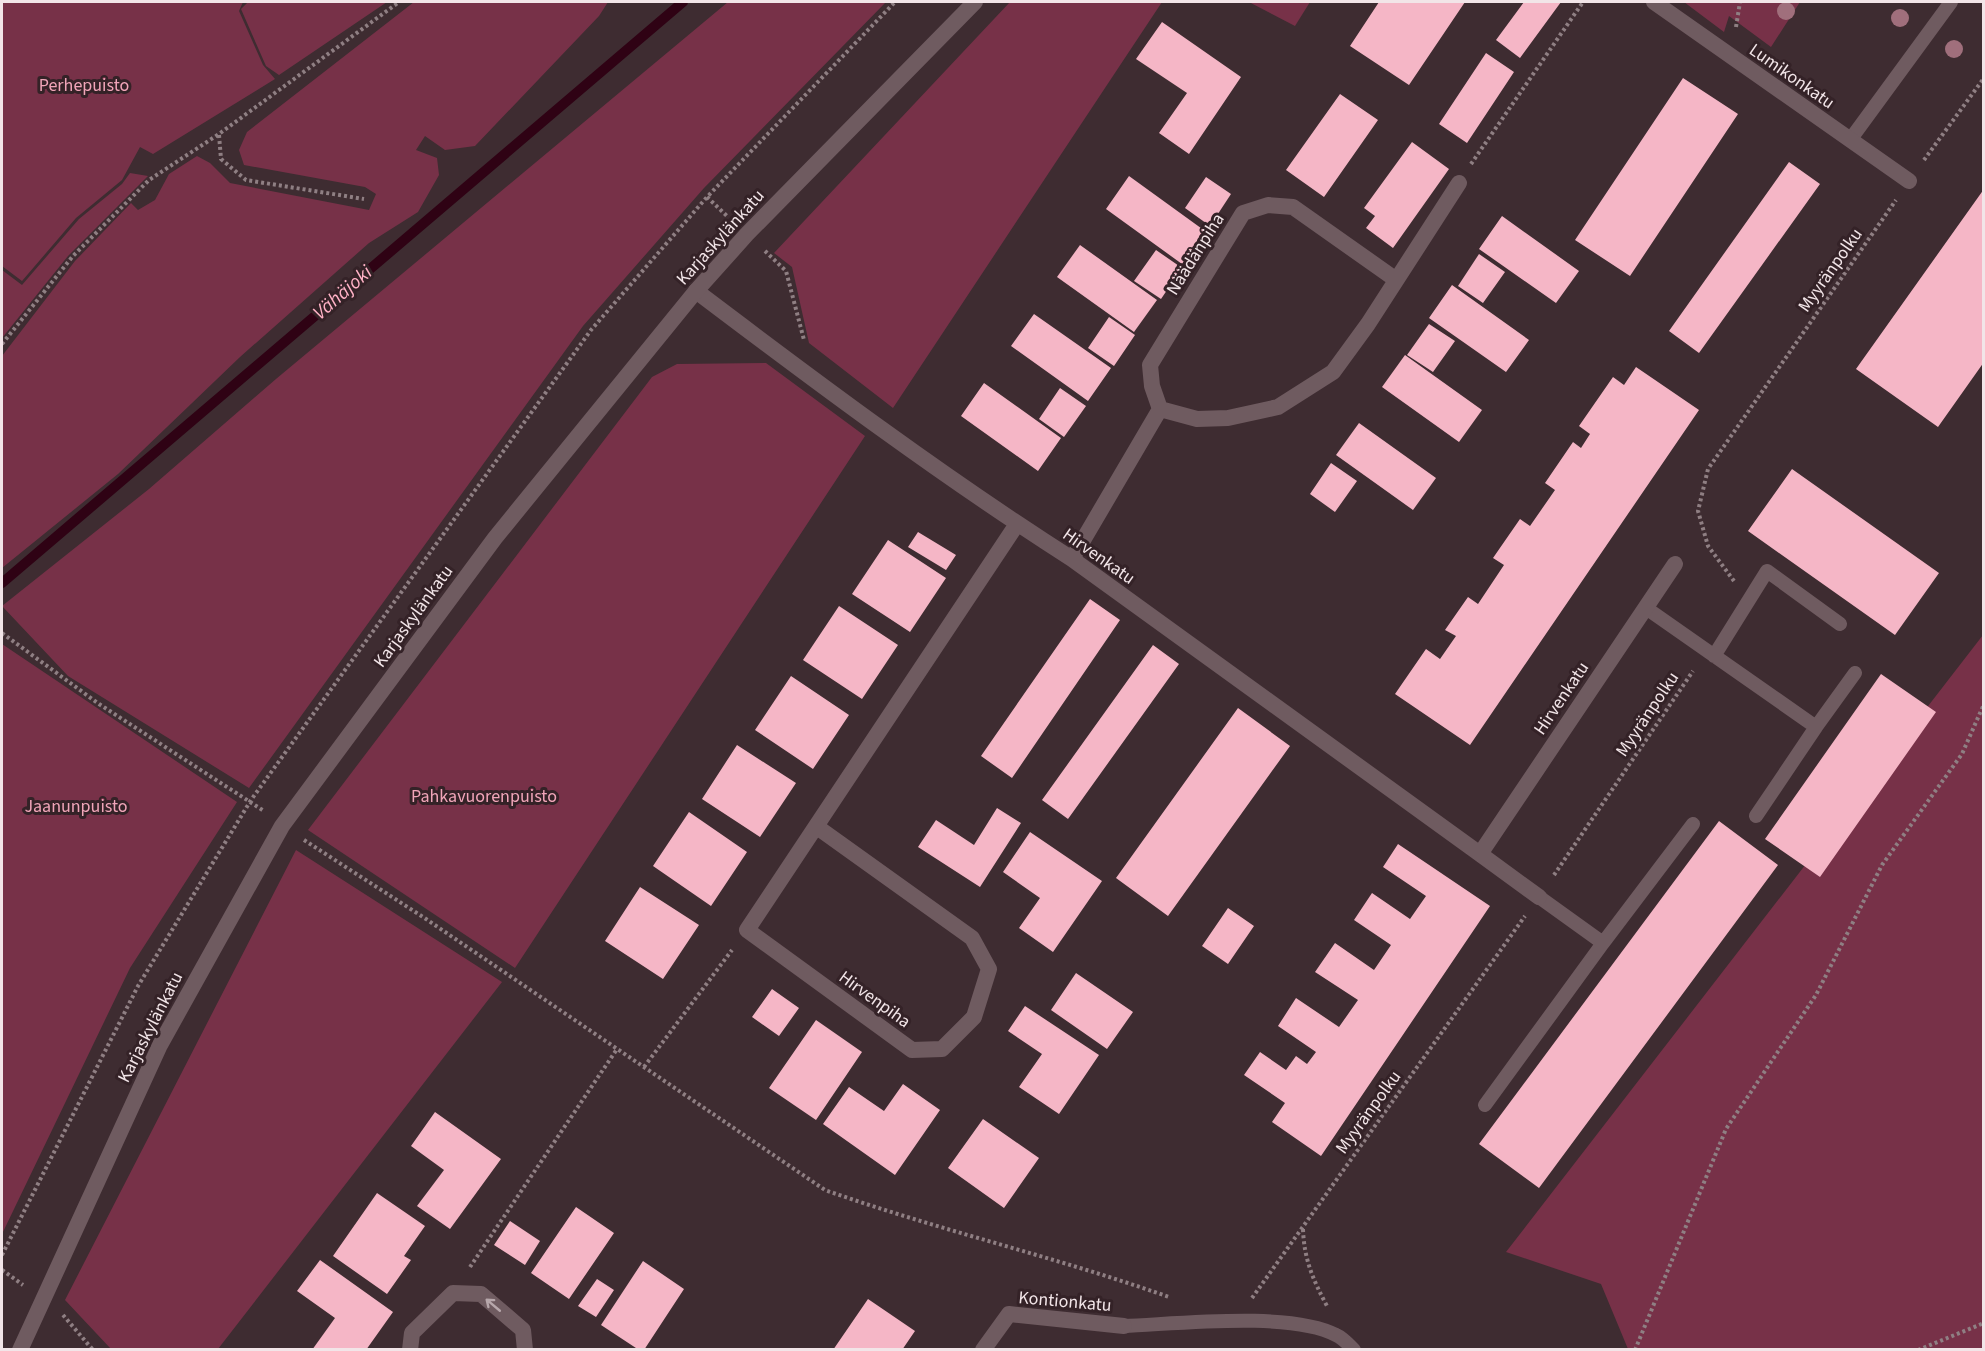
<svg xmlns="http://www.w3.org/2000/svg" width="1985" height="1351" viewBox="0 0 1985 1351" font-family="'Source Sans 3',sans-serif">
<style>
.green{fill:#773148}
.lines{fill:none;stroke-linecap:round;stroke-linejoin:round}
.stream{stroke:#2f0214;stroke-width:10}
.building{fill:#f5b6c6}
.path{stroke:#8f7f83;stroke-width:4;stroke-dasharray:3 3;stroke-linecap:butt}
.service{stroke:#6f5b60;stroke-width:14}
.minor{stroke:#6f5b60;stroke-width:16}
.tertiary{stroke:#6f5b60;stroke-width:16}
.tree{fill:#a06f7c}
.oneway{stroke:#b7a7ab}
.labels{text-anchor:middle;stroke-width:6;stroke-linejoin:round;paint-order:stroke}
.street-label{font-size:18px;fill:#f2e5e8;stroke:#342227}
.park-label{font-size:18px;fill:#f1a5b9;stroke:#342227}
.water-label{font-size:20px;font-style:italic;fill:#ffb2c6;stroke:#342227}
</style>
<rect width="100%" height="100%" fill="#3e2c31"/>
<path class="green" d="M2,2H243L239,11L263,65L275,79L153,154L140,147L122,180L76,218L22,281L2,266Z
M248,2H387L279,75L266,66L241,9Z
M414,2H608L599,16L475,146L445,150L425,136L416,150L437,158L439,175L418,212L369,243L240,357L118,474L2,568V356L75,261L131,203L138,210L155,200L169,174L197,156L210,163L230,183L369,210L376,194L365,187L244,165L239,150L247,132Z
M728,2H886L704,188L583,326L249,788L68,676L2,606L149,489L276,379Z
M1010,2H1162L893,408L809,343L792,267L774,253Z
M1249,2H1310L1295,26Z
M1684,2H1800L1771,47L1729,16L1724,32Z
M130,173L148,176L68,256L2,338V270L22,285L79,219L122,184Z
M766,363L865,436L515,968L308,830L652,377L677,364Z
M1983,635V1349H1628L1601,1284L1506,1252Z
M2,644L237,802L130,968L2,1234Z
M296,850L502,982L218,1349H111L65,1300Z"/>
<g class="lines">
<path class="stream" d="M2,583L683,2"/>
</g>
<path class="building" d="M1379,2H1465L1409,85L1350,46Z
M1524,2H1561L1520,58L1496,40Z
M1162,22L1241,77L1189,154L1159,133L1187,93L1136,59Z
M1486,53L1514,72L1467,143L1439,124Z
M1683,78L1738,114L1630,276L1575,240Z
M1340,94L1378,120L1324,197L1286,170Z
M1412,142L1449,169L1393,248L1366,228L1375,216L1364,208Z
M1789,162L1820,184L1699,353L1669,331Z
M1129,176L1205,231L1182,264L1106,209Z
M1206,177L1231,194L1210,226L1185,208Z
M1984,189V362L1938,427L1856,369Z
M1502,216L1579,271L1556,303L1479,249Z
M1080,245L1157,300L1134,332L1057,277Z
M1156,250L1182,268L1161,299L1134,281Z
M1479,254L1505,272L1483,303L1458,286Z
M1452,285L1529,340L1506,372L1429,318Z
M1034,314L1111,368L1088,401L1011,346Z
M1109,317L1135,335L1114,366L1088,348Z
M1429,324L1455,341L1433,372L1407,355Z
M1405,355L1482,410L1459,442L1382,387Z
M1636,367L1699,410L1470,745L1395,694L1426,649L1440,659L1456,636L1445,630L1468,597L1478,604L1504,565L1493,558L1520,519L1530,526L1555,490L1545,483L1573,442L1581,448L1590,434L1579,426L1613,377L1624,385Z
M984,383L1061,438L1038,471L961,416Z
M1060,388L1086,406L1064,437L1039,419Z
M1359,423L1436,478L1413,510L1336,455Z
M1331,463L1357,481L1335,512L1310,494Z
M1792,469L1939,573L1895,635L1748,531Z
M918,532L956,555L946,570L908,547Z
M888,540L946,578L910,632L852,594Z
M1090,599L1120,620L1012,778L981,756Z
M839,606L898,645L862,699L803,660Z
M1153,645L1179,664L1068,819L1042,800Z
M1881,674L1936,712L1820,877L1765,839Z
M791,676L849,715L813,769L755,730Z
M1238,708L1290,746L1168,916L1116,878Z
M737,745L796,783L760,837L702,799Z
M997,808L1021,823L980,887L918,847L936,820L974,845Z
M689,812L747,852L711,906L653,866Z
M1719,821L1778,865L1539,1188L1479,1144Z
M1030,832L1102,881L1053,952L1019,928L1040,898L1003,872Z
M1398,844L1490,906L1321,1156L1272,1122L1285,1103L1244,1075L1260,1052L1286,1070L1296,1056L1307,1064L1316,1052L1278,1026L1296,998L1339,1027L1358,1000L1315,972L1335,943L1374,970L1391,945L1354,920L1372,893L1410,919L1426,896L1383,867Z
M640,887L699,925L663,979L605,941Z
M1228,908L1254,926L1228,964L1202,946Z
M1076,973L1133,1012L1107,1049L1051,1010Z
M772,989L799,1008L779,1036L752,1017Z
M1025,1006L1099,1055L1059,1114L1019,1087L1042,1054L1008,1031Z
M816,1020L862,1052L816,1120L769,1088Z
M903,1084L940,1110L895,1175L823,1124L849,1087L884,1111Z
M435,1112L501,1159L450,1229L417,1206L444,1170L411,1146Z
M983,1119L1039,1158L1004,1208L948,1168Z
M377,1193L425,1226L404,1256L411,1260L387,1294L333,1256Z
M576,1207L614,1233L569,1299L531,1273Z
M510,1221L540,1241L525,1265L494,1245Z
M320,1260L393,1312L366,1350H312L335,1318L297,1291Z
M643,1261L684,1289L644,1350H639L601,1325Z
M597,1279L614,1290L596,1317L578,1306Z
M868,1299L915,1331L902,1350H833Z"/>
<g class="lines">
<path class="path" d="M1736,27L1740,2
M219,135L221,159L246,180L364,199
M1924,160L1984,78
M1471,164L1583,2
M707,197L728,217
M765,251L786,271L804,340
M2,344L73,256L149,180L219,134L399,2
M1734,581L1708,546L1698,511L1708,469L1896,200
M2,633L99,704L264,811
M304,840L423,917L825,1190C938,1230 1056,1257 1169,1297
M1554,875L1693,671
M644,1067L732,950
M1303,1229C1304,1259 1313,1280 1327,1306
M2,1255L138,986L251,800L591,330L707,197L895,2
M470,1267L617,1049
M2,1270L23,1285
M1252,1298L1525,916
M63,1315L93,1350
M1635,1350L1726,1129L1816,995L1882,865L1962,754L1984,704
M1918,1350L1984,1323"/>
<path class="service" d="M1850,140L1951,2
M1646,608L1816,727L1855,673
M1714,656L1767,571L1840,624
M1756,816L1816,727
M1603,943L1693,824
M1485,1105L1603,943L1539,897
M1124,1326C1177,1324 1291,1311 1336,1335C1343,1338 1349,1345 1354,1350"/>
<path class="minor" d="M1654,2L1909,181
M696,291C819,384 942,476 1072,559L1480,854L1675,564
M1160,409L1152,386L1150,365L1243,213L1268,205L1293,207L1395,279
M1072,559L1160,409L1197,419L1228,418L1278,407L1333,372L1368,324L1459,183
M817,827L972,938L989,969L974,1017L942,1049L912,1050L747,930L1017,524
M1480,854L1539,897
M410,1350L412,1333L453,1293L481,1294L523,1330L525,1350
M983,1350L1009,1314L1124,1326"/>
<path class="tertiary" d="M20,1350L160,1045L282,826L495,538L696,291L747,234L975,2"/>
</g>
<g class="tree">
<circle cx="1786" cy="11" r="9"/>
<circle cx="1900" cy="18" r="9"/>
<circle cx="1954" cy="49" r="9"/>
</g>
<defs><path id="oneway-shaft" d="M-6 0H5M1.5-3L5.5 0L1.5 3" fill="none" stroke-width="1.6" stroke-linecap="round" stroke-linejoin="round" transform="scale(1.5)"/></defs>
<use class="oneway" href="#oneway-shaft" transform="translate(493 1305) rotate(-140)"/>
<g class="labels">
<g class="street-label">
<text transform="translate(1792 76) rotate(35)" y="6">Lumikonkatu</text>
<text transform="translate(720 237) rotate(-48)" y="6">Karjaskylänkatu</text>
<text transform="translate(1195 254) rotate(-58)" y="6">Näädänpiha</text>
<text transform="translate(1830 270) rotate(-55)" y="6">Myyränpolku</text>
<text transform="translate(1099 556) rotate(35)" y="6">Hirvenkatu</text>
<text transform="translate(413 616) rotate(-54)" y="6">Karjaskylänkatu</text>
<text transform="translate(1561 698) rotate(-56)" y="6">Hirvenkatu</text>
<text transform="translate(1647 714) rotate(-56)" y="6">Myyränpolku</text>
<text transform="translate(875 999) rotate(36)" y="6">Hirvenpiha</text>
<text transform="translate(150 1027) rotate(-63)" y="6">Karjaskylänkatu</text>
<text transform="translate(1368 1112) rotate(-54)" y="6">Myyränpolku</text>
<text transform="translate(1065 1301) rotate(5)" y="6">Kontionkatu</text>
</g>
<g class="park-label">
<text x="84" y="91">Perhepuisto</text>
<text x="484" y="802">Pahkavuorenpuisto</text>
<text x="76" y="812">Jaanunpuisto</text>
</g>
<g class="water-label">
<text transform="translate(342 292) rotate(-41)" y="7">Vähäjoki</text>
</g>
</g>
<rect width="1985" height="1351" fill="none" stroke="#f2e5e8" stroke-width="6"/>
</svg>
